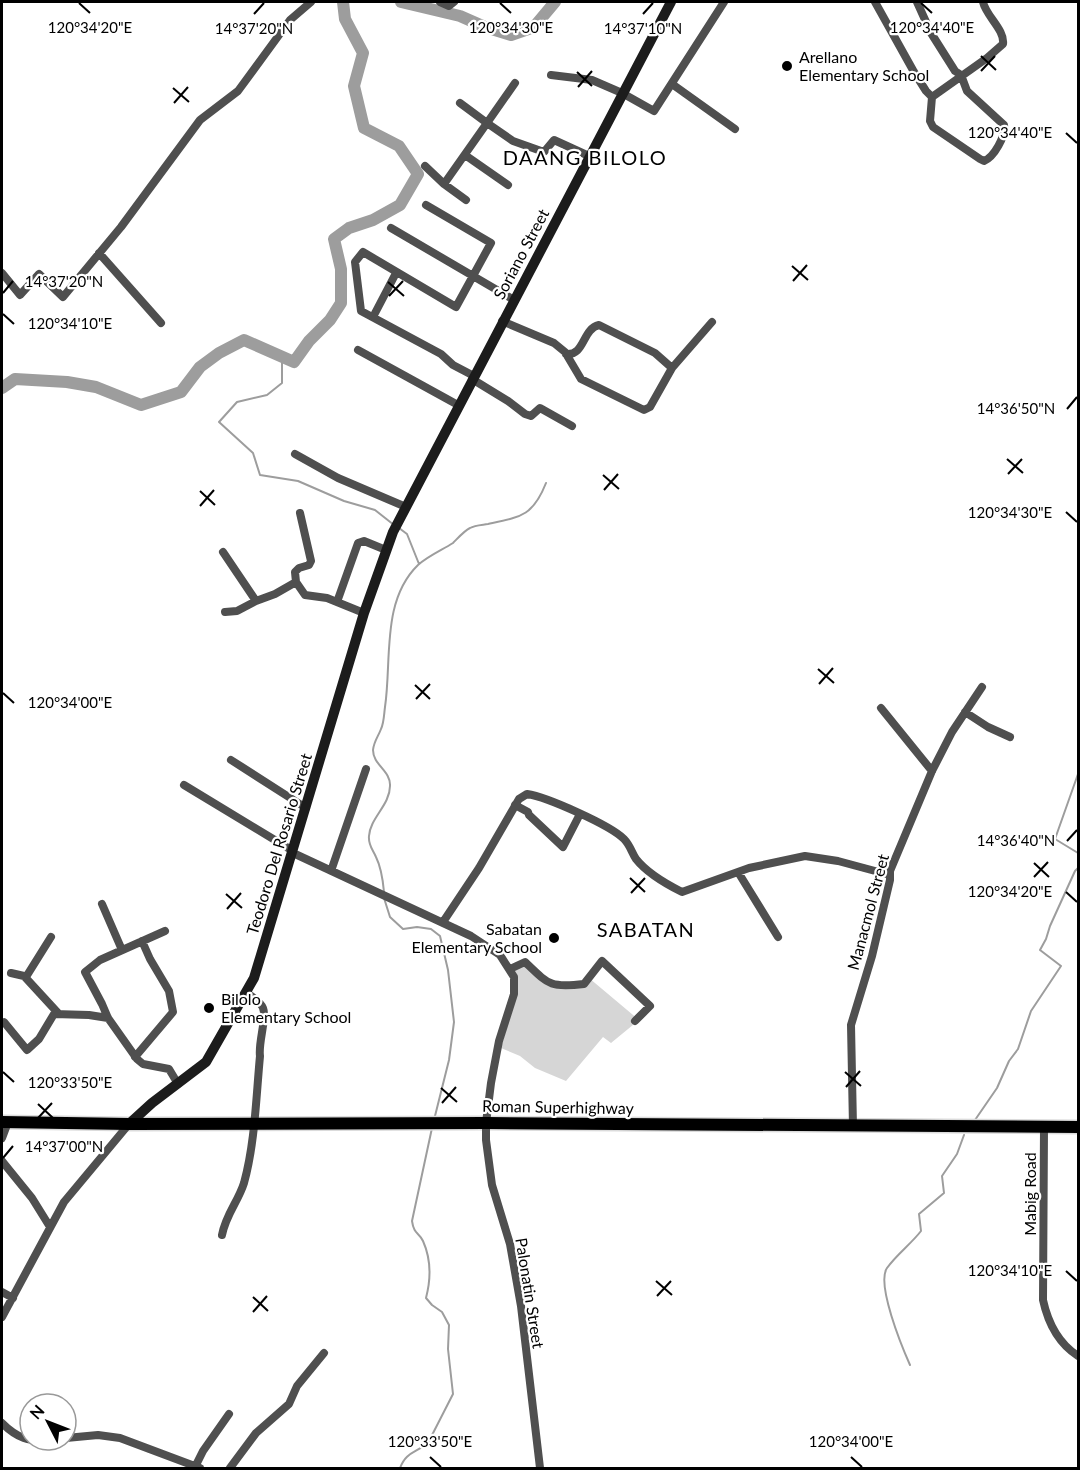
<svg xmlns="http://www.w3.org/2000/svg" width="1080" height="1470" viewBox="0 0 1080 1470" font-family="Lato,sans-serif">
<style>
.green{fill:#d6d6d6}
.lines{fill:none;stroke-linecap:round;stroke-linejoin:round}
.stream{stroke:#9d9d9d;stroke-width:2}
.river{stroke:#9d9d9d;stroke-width:12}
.primary-casing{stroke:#dbdbdb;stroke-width:15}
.minor{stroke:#4f4f4f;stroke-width:8}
.secondary{stroke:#1c1c1c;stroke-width:10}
.primary{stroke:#000;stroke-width:12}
.ticks{fill:none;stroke:#000;stroke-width:2}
.poi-dot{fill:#000;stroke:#fff;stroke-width:2}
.labels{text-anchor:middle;stroke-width:4.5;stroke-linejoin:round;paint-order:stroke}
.poi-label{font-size:16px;fill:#000;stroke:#fff;text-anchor:start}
.street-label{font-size:16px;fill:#000;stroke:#fff}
.quarter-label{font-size:20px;letter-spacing:1.5px;fill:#000;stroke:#fff}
.ticks-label{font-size:15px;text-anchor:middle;fill:#000;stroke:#fff;stroke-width:4.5;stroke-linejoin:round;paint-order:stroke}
</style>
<rect width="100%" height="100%" fill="#fff"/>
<path class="green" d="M525,963L541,979L558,989L589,978L639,1020L611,1043L603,1037L566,1081L535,1068L520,1056L501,1048L514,1002L513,969Z"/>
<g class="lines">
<path class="stream" d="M282,357V383L267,395L237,402L219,422L253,453L260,475L298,481L344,501L375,510L394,525
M399,528L407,534L419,564
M1078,774L1055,839L1078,853
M384,892C383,881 381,867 376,857C373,850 368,845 369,836C370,818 390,805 390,786C391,771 373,765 373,750C374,741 378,737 381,729C384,723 384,714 385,707C392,660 381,601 418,565C428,556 442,550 453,543C458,538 464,531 470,528C475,525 482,525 488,524C521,517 533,516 546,483
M384,898L390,917L403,929L417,927L431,929L440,936L448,970L454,1022L449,1060L434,1120
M975,1120L997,1088L1009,1061L1018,1049L1031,1011L1061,966L1040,950L1046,939L1050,926L1075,871L1078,868
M910,1365C902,1347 876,1284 887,1268C897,1254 911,1244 921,1231L919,1214L944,1193L942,1176L957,1154L964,1135
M400,1468C407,1450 417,1454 429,1441L453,1394L448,1349L449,1325L442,1312L432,1305L426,1298C431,1279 431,1259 423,1241C419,1232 414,1235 412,1221L432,1128"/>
<path class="river" d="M401,2L460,16L485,27L511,35L534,27L555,2
M2,388L15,379L67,382L96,387L141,405L181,392L200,367L219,353L244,340L294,362L309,341L330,320L341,303V269L334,239L349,228L373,220L400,205L418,174L399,146L364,128L354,86L363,53L345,19L343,2"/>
<defs>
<path id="primary" d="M2,1122L129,1124L486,1123L1078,1127"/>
</defs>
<use href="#primary" class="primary-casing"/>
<path class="minor" d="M440,2L449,6L454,2
M875,2L914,72L926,91L932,97
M917,2L931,33L955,71L961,75L967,91L1004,125C1006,136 994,157 984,161L980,159L933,127L930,121L932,97
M551,75L592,80L622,93L654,111L724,2
M672,84L735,129
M932,97L987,58L1003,44C1005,30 986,16 983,2
M460,103L487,123L515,83
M465,155L508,185
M425,166L444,184L466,200
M444,184L487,123L513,141L544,152L554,140L589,156
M426,205L491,243L456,307L363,252L355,262L361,311L441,354L453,365L474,376
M391,228L514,300
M99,253L161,323
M2,273L20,295L39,274L63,297L121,227L200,120L238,91L290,20L311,2
M373,317L396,273
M502,321L554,343L565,352L581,379L644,410L650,407L672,368L712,322
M358,350L458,405
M566,354C585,356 582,329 599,325L655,353L672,368
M472,379L508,401L525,414L531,416L540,408L572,426
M295,454L338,478L406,507
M300,513L311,561L309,565L299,568L295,572L296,582L305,595L327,598L364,613
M223,552L256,601L275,594L296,582
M337,602L358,543L364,541L386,550
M225,612L237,611L256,601
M881,708L932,771
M965,712L988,727L1010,737
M231,760L306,808
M184,785L293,851
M515,805L528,812L529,815L563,847L580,814
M293,853L471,936L500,955L514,977V994L499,1041L491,1083L486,1123V1140L492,1185L510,1244L521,1306L540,1468
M331,871L366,769
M738,872L778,937
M102,904L122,950
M443,922L479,868L519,799L527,794C547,797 610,825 624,839C630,845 632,853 636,859C647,873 666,884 682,892L749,868L805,856L838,861L890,875
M165,931L100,960L85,972L102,1004L108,1018L137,1059L143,1064L169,1069L178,1084
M510,969L525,962C549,985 550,988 584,984L602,961L650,1006L635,1021
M11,973L24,976L58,1013
M26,977L51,937
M2,1023L4,1022L27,1050L39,1039L54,1014L89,1015L108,1018
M135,1057L173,1012L169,991L150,959L142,941
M853,1127L851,1025L872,956L890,880V871L932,771L952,732L982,687
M1044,1128L1043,1300C1048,1323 1058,1343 1078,1356
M2,1138L8,1122
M2,1161L32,1198L50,1227
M222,1235C226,1214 238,1202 244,1183C255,1143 256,1098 260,1056C258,1043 267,1018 263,1008C261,1002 251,996 246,992
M2,1292L13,1298
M2,1317L64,1202L129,1124
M2,1423C17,1438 29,1442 50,1440
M66,1438L98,1435L120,1438L200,1468
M195,1467L203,1451L229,1414
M230,1468L256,1433L289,1404L297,1386L324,1353"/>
<path class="secondary" d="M129,1124L152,1103L206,1062L254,978L364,613L393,532L671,2"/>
<use href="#primary" class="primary"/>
</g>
<path class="ticks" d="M79,3L90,13M500,3L511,13M921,3L932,13M254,14L264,3M643,14L653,3M981,56L996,70M981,71L995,56M577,72L592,86M578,87L592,71M173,88L189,102M174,103L188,87M1066,133L1077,143M792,266L808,280M793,281L807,265M388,282L404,296M3,293L13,281M389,296L403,281M3,314L14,324M1067,409L1077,397M1007,459L1023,473M1008,474L1022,459M603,475L619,489M604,490L618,474M200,491L215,505M200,506L214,490M1066,512L1077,522M818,669L834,683M819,684L833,668M415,685L430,699M3,693L14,703M416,699L430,684M1067,841L1077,830M1034,863L1049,877M1034,877L1048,862M630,878L645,892M1066,892L1077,902M631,893L645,878M226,894L242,908M227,909L241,893M3,1072L14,1082M845,1072L861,1086M846,1087L860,1071M441,1088L457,1102M442,1103L456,1087M38,1104L53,1118M38,1118L52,1103M3,1158L13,1146M1066,1271L1077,1281M656,1281L672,1295M657,1296L671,1281M253,1297L268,1311M253,1312L267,1296M430,1457L441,1467M851,1457L862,1467"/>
<g class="poi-dot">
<circle cx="787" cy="66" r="6"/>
<circle cx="554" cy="938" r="6"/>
<circle cx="209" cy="1008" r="6"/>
</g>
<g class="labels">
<g class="poi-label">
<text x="799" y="63">Arellano<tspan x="799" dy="18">Elementary School</tspan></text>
<text x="542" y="935" text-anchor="end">Sabatan<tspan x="542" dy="18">Elementary School</tspan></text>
<text x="221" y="1005">Bilolo<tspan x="221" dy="18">Elementary School</tspan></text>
</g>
<g class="street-label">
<text transform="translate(521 254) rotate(-62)" y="6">Soriano Street</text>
<text transform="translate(279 844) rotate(-73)" y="6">Teodoro Del Rosario Street</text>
<text transform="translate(868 912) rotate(-75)" y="6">Manacmol Street</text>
<text transform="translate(558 1107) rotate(1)" y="6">Roman Superhighway</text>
<text transform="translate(1030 1194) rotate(-90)" y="6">Mabig Road</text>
<text transform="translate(530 1293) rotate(81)" y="6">Palonatin Street</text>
</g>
<g class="quarter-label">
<text x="585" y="165">DAANG BILOLO</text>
<text x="646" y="937">SABATAN</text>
</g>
</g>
<g class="ticks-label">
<text x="90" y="33">120°34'20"E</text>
<text x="511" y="33">120°34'30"E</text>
<text x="932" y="33">120°34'40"E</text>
<text x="254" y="34">14°37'20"N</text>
<text x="643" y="34">14°37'10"N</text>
<text x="1010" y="138">120°34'40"E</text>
<text x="64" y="287">14°37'20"N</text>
<text x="70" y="329">120°34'10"E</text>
<text x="1016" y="414">14°36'50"N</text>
<text x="1010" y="518">120°34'30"E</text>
<text x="70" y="708">120°34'00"E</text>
<text x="1016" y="846">14°36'40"N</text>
<text x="1010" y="897">120°34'20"E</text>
<text x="70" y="1088">120°33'50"E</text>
<text x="64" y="1152">14°37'00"N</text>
<text x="1010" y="1276">120°34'10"E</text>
<text x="430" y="1447">120°33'50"E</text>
<text x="851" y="1447">120°34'00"E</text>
</g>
<rect width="1080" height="1470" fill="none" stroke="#000000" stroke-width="6"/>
<g transform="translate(48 1422) rotate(312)"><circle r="28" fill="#ffffff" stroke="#999999" stroke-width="1.5"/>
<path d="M0-4.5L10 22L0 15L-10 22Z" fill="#000000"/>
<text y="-9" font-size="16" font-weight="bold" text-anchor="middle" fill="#000000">N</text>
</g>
</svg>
